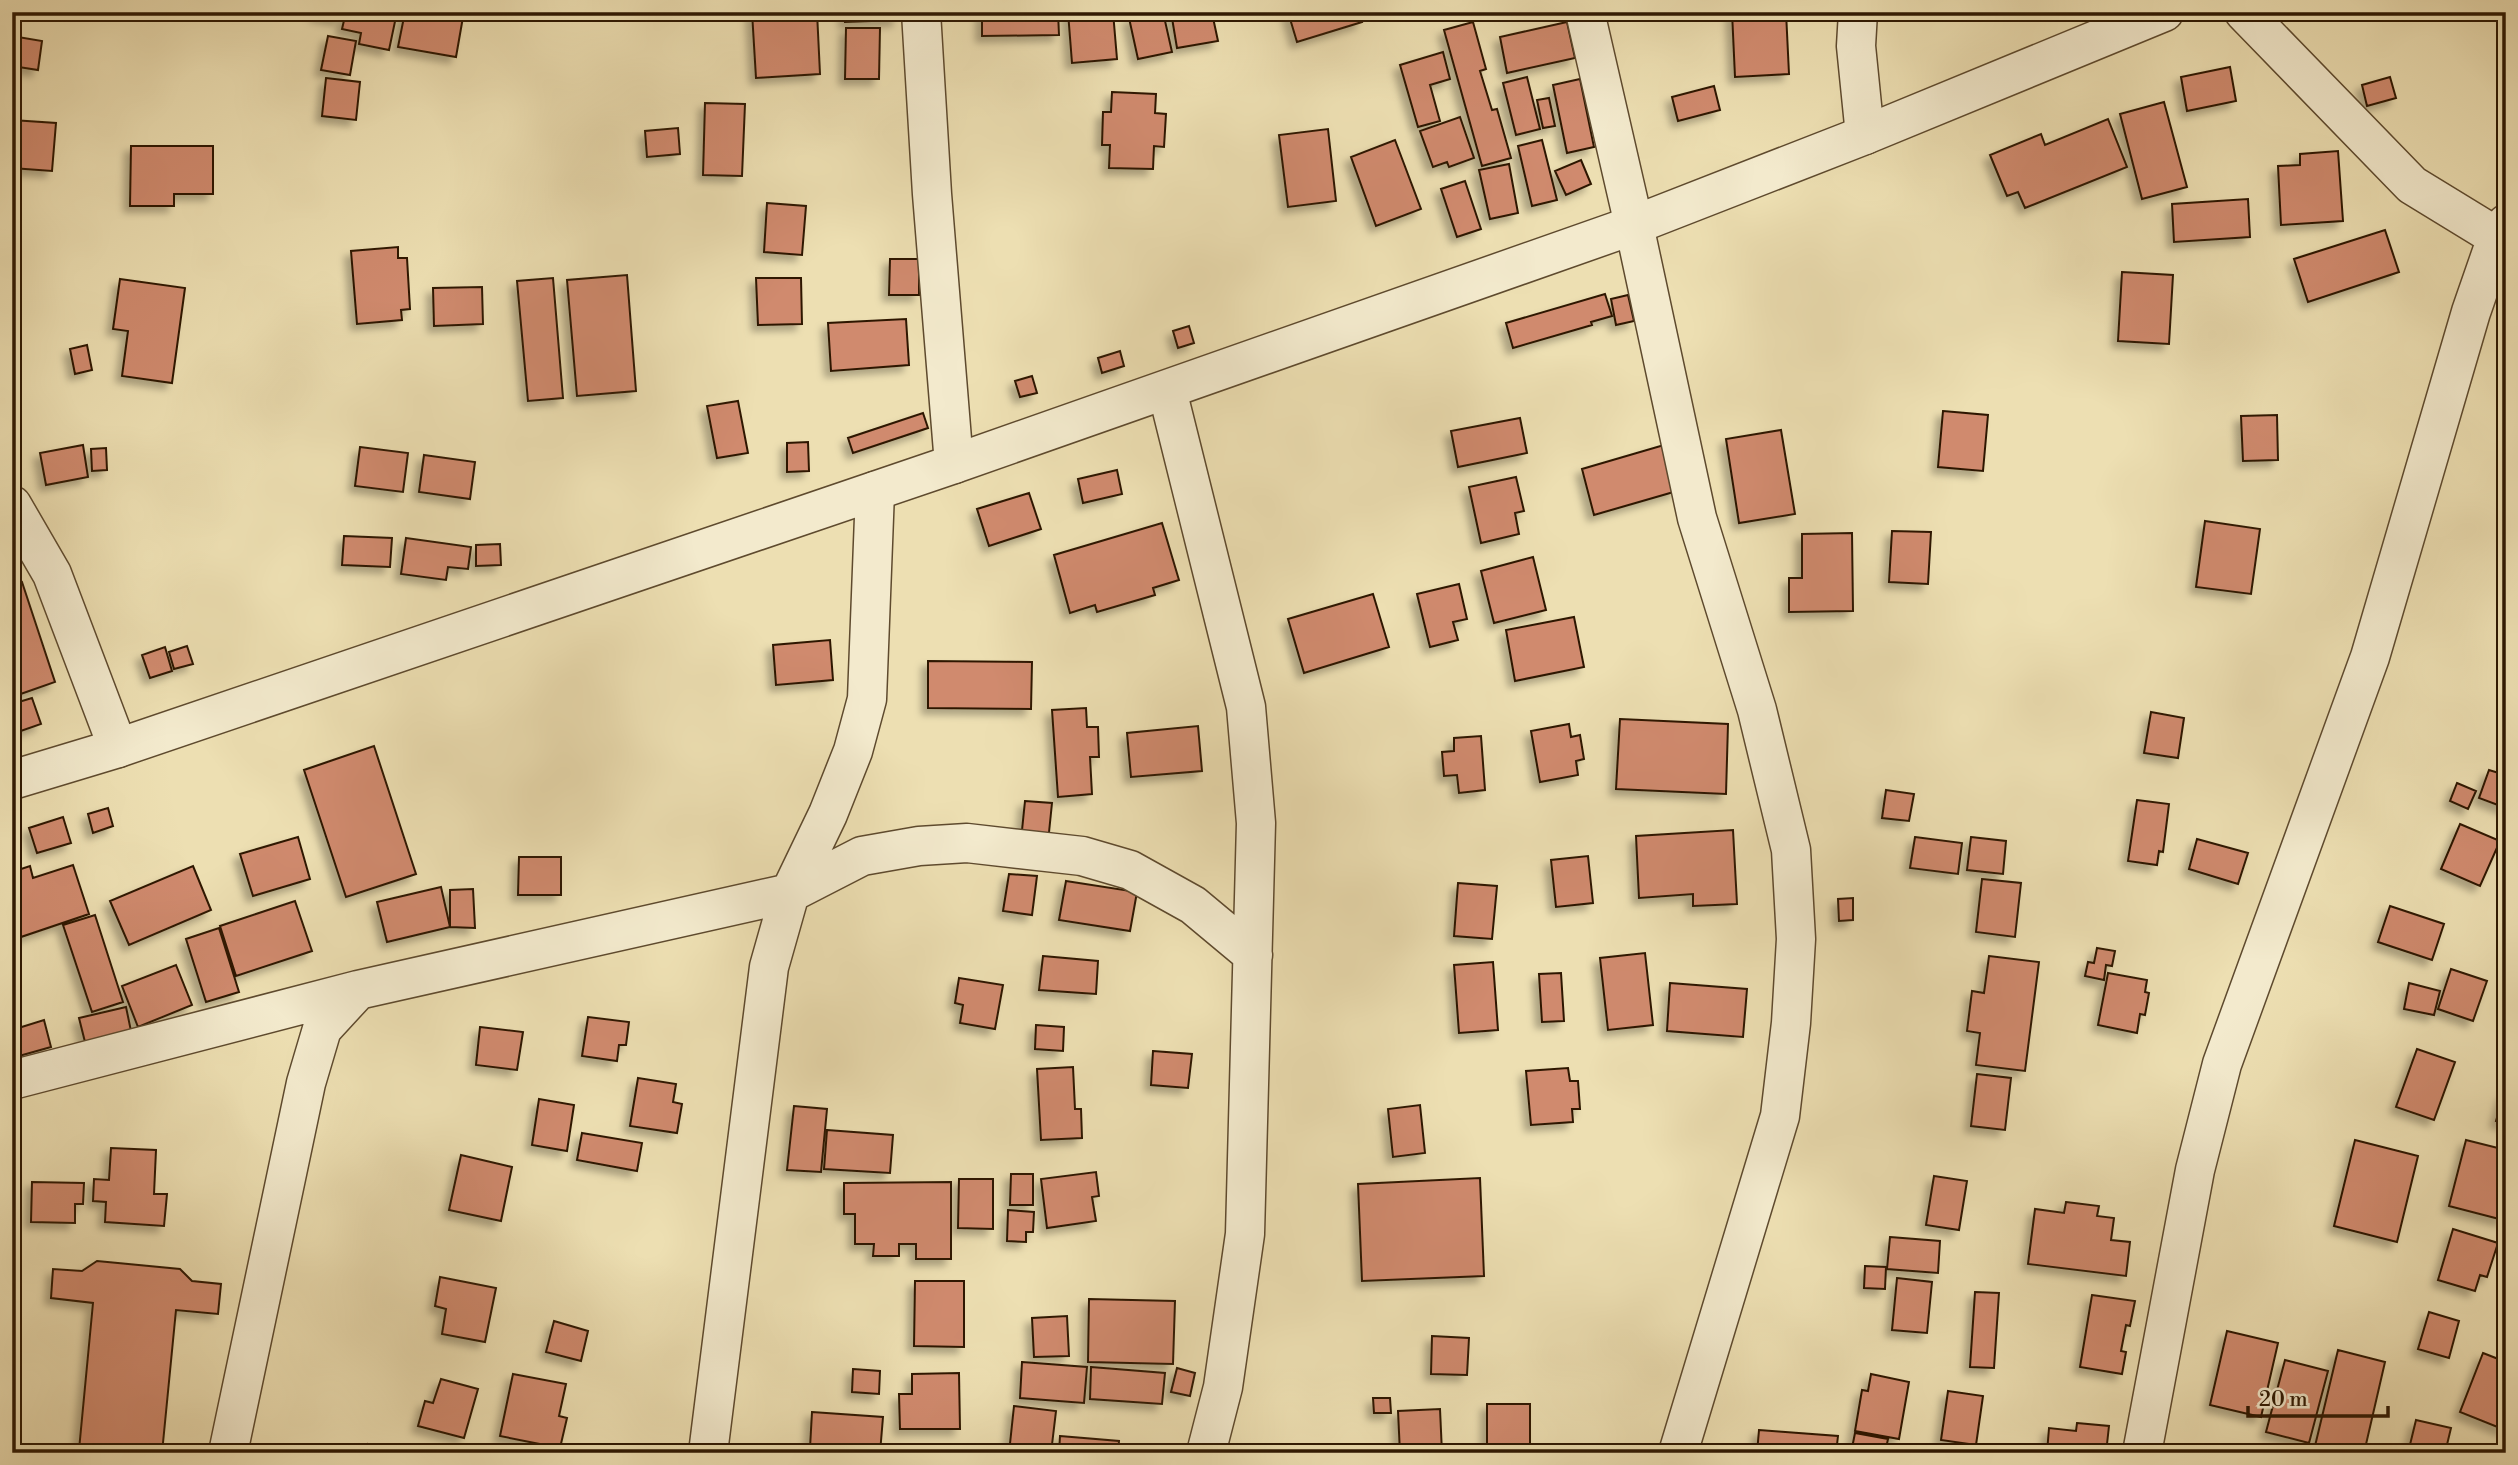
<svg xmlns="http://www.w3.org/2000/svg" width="2518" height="1465" viewBox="0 0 2518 1465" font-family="'Libre Bodoni',serif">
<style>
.building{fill:#d08a6e;stroke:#2e1802;stroke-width:2;filter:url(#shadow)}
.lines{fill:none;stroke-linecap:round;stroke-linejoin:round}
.minor-casing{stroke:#5e4a2e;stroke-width:41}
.tertiary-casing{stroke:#5e4a2e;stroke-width:41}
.minor{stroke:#f3eacd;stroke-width:38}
.tertiary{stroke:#f3eacd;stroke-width:38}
</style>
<defs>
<filter id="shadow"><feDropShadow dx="-6" dy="6" stdDeviation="3.5" flood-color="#0004"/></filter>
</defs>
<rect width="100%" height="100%" fill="#eddfb2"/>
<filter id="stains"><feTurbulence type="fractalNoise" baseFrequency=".00286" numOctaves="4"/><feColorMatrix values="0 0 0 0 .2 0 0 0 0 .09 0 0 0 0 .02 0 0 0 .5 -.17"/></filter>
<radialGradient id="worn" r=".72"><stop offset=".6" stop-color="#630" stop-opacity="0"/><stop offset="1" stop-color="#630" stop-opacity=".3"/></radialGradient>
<path class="building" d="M316,12H341L340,19L316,15Z
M346,12H397L389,50L359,44L361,33L342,29Z
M405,12H433L463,17L456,57L398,47Z
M752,12H817L820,74L756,78Z
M845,12H898V20L845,22Z
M982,12H1058L1059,35L982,36Z
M1068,12H1113L1117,59L1072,63Z
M1155,12H1163L1172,52L1138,59L1129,18Z
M1171,12L1212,13L1218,41L1177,48Z
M1288,12H1359L1362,22L1297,42Z
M1732,12H1786L1789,74L1735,77Z
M1473,22L1486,69L1480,71L1492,110L1497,109L1511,158L1482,166L1444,30Z
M1567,22L1575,58L1507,73L1500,37Z
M846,28H880L879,79H845Z
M12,36L42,41L38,70L12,66Z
M328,36L356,41L350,75L321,70Z
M1443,52L1450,79L1430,85L1440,121L1418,127L1400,65Z
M2230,67L2236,101L2187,111L2181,77Z
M1527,77L1540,129L1516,135L1503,83Z
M2390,77L2396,98L2367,106L2362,85Z
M326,78L360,82L356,120L322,116Z
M1580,79L1594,147L1567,153L1553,85Z
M1714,86L1720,110L1678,121L1672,97Z
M1112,92L1156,94L1155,113L1166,114L1164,147L1154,146L1153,169L1109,168L1110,145H1102L1103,112H1111Z
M1549,98L1555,126L1543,128L1537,100Z
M2164,102L2187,187L2142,199L2120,114Z
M705,103L745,104L742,176L703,175Z
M1460,117L1474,158L1449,167L1447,162L1433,167L1420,131Z
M2108,119L2127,167L2025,208L2018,192L2007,196L1990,155L2041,134L2045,145Z
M12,120L56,123L52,171L12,168Z
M678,128L680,154L647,157L645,131Z
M1328,129L1336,201L1288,207L1279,135Z
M1395,140L1421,209L1376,226L1351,157Z
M1542,140L1557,200L1532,206L1518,146Z
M131,146H213V194H174V206H130Z
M2338,151L2343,221L2281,225L2278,166L2300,165V154Z
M1581,160L1591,184L1566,195L1555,171Z
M1509,164L1518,213L1490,219L1479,170Z
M1465,181L1481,229L1457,237L1441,189Z
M2248,199L2250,237L2174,242L2172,204Z
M767,203L806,206L802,255L764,252Z
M2385,230L2399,272L2308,302L2294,259Z
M398,247V258H407L410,309L401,310L402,320L357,324L351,251Z
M890,259H919V295H889Z
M2122,272L2173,275L2169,344L2118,341Z
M627,275L636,391L577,396L567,280Z
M553,278L563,398L528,401L517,281Z
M756,278H801L802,324L758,325Z
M120,279L185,288L172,383L122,376L128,331L113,329Z
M482,287L483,324L434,326L433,288Z
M1605,294L1612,316L1591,322L1592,325L1513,348L1506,323Z
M1628,295L1634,321L1616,325L1611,299Z
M906,319L909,365L831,371L828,323Z
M1189,326L1194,343L1178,348L1173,331Z
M87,345L92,370L75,374L70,349Z
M1120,351L1124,366L1102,373L1098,358Z
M1032,376L1037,393L1020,397L1015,381Z
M738,401L748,453L717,458L707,406Z
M1943,411L1988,415L1983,471L1938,467Z
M923,413L928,428L853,453L848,438Z
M2277,415L2278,460L2243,461L2241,416Z
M1520,418L1527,453L1458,467L1451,431Z
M1781,430L1795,514L1739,523L1726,439Z
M808,442L809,471L787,472V443Z
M83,445L88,477L46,485L40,453Z
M1664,445L1677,491L1594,515L1582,469Z
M360,447L408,453L403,492L355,486Z
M106,448L107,470L92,471L91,449Z
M424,455L475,462L470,499L419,492Z
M1117,470L1122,494L1083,503L1078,479Z
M1516,477L1524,511L1515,513L1519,534L1481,543L1469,487Z
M1029,493L1041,529L989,546L977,509Z
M2205,521L2260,529L2251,594L2196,587Z
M1162,523L1179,580L1153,588L1155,595L1097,612L1095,605L1070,613L1054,555Z
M1892,531L1931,532L1928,584L1889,582Z
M1852,533L1853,611L1789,612V578H1802V534Z
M344,536L392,538L390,567L342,565Z
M406,538L471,547L468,569L448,567L446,580L401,574Z
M500,544L501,565L476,566V545Z
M1533,557L1546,610L1494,623L1481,571Z
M22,582L55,682L12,697V586Z
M1459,584L1467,619L1453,622L1458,640L1430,647L1417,594Z
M1373,594L1389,647L1304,673L1288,619Z
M1574,617L1584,667L1515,681L1506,630Z
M830,640L833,680L776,685L773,645Z
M187,646L193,664L174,669L169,652Z
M165,647L172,671L150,678L142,655Z
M928,661L1032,662L1031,709L928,708Z
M32,698L41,724L12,734V704Z
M1086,708L1087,727H1098L1099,757H1090L1092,794L1058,797L1052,710Z
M2151,712L2184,718L2178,758L2144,753Z
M1620,719L1728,724L1726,794L1616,789Z
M1569,724L1571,737L1580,735L1584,759L1576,761L1578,775L1540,782L1531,731Z
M1198,726L1202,771L1131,777L1127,733Z
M1481,736L1485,790L1459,793L1457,775L1444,776L1442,752L1454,751V738Z
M374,746L416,874L346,897L304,770Z
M2506,763V808L2479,798L2489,770L2502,774Z
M2457,783L2476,791L2468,809L2450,801Z
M1886,790L1914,794L1909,821L1882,818Z
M2137,800L2169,804L2163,852L2159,851L2157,865L2128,861Z
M1025,801L1052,803L1048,842L1021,840Z
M108,808L113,826L93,833L88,814Z
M63,817L71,843L37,853L29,828Z
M2460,824L2500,841L2480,886L2441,869Z
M1733,830L1737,904L1693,906V894L1639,898L1636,836Z
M298,837L310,879L253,896L240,854Z
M1915,837L1962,843L1958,874L1910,868Z
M1971,837L2006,841L2003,874L1967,870Z
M2197,839L2248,853L2238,884L2189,869Z
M1588,856L1593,903L1556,907L1551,860Z
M519,857H561V895H518Z
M73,865L89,914L12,940V872L30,866L33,878Z
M193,866L211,910L129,945L110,901Z
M1009,874L1037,876L1032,915L1003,911Z
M1982,879L2021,883L2015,937L1976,932Z
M1066,881L1137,892L1130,931L1059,920Z
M1458,883L1497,886L1492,939L1454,936Z
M441,887L450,927L387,942L377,902Z
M473,889L475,928L450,927V890Z
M1853,898V920L1839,921L1838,899Z
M295,901L312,951L236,976L220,926Z
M2390,906L2444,924L2432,960L2378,942Z
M95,915L123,1002L92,1012L63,925Z
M219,928L239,992L206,1002L186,939Z
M2097,948L2115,951L2112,966L2106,965L2104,980L2085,976L2088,962L2094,963Z
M1645,953L1653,1025L1608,1030L1600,958Z
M1043,956L1098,961L1096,994L1039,990Z
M1989,956L2039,962L2025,1071L1976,1065L1980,1033L1967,1031L1972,991L1984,993Z
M1493,962L1498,1030L1459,1033L1454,965Z
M176,965L192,1005L138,1027L122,986Z
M2451,969L2487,981L2473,1021L2438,1009Z
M1561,973L1564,1021L1542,1022L1539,974Z
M2108,973L2147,980L2145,992L2149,993L2145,1015L2140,1014L2137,1033L2098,1025Z
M959,978L1003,985L995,1029L960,1023L963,1005L955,1003Z
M1670,983L1747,989L1743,1037L1667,1031Z
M2409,983L2440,991L2434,1015L2404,1009Z
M126,1007L131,1031L85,1042L79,1018Z
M588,1017L629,1022L626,1045H619L617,1061L582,1056Z
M44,1020L51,1047L12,1058V1030Z
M1036,1025L1064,1027L1063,1051L1035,1049Z
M480,1027L523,1032L517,1070L476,1065Z
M2417,1049L2455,1062L2434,1120L2396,1107Z
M1153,1051L1192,1054L1188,1088L1151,1085Z
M1073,1067L1075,1109H1081L1082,1138L1041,1140L1037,1069Z
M1568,1068L1570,1081H1578L1580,1109H1572L1573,1122L1531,1125L1526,1071Z
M1977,1074L2011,1078L2005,1130L1971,1126Z
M638,1078L676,1084L673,1102L682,1104L677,1133L630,1126Z
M2504,1093H2506V1124L2496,1121Z
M539,1099L574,1105L567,1151L532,1145Z
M1420,1105L1425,1153L1393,1157L1388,1109Z
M794,1106L827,1109L821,1172L787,1170Z
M827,1130L893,1135L890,1173L824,1169Z
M582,1133L642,1143L637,1171L577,1160Z
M2355,1140L2418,1156L2397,1242L2334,1226Z
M2466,1140L2506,1150V1208L2503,1220L2449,1206Z
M111,1148L156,1150L154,1194H167L164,1226L105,1222L106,1202L93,1201L94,1179L109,1180Z
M461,1155L512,1167L501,1221L449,1210Z
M12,1165L18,1226L12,1227Z
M1096,1172L1099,1196L1092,1197L1096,1221L1047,1228L1041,1179Z
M1011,1174H1033V1205H1010Z
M1934,1176L1967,1181L1959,1230L1926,1225Z
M1480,1178L1484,1276L1362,1281L1358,1184Z
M959,1179H993V1229L958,1228Z
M32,1182L84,1183L83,1204H75V1223L31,1222Z
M951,1182V1259H916V1244H899V1256H873L874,1244H855V1214H844V1183Z
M2066,1202L2099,1206L2097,1216L2114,1218L2111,1240L2130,1242L2126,1276L2028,1264L2035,1209L2064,1213Z
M1008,1210L1034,1212L1033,1232H1026V1242L1007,1241Z
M2453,1229L2498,1243L2487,1277L2480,1275L2475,1291L2438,1280Z
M1890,1237L1940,1241L1938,1273L1887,1269Z
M97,1261L180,1269L192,1281L221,1284L218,1314L176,1310L162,1453H111L79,1450L93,1303L51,1298L53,1269L82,1271Z
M1865,1266L1886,1267L1885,1289L1864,1288Z
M440,1277L496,1288L485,1342L442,1334L446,1309L435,1306Z
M1897,1278L1932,1282L1927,1333L1892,1330Z
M915,1281H964V1347L914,1346Z
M1975,1292L1999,1293L1994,1368L1970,1367Z
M2092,1295L2135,1301L2130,1326L2126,1325L2121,1351L2126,1352L2122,1374L2080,1367Z
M1089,1299L1175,1301L1173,1364L1088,1362Z
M2429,1312L2459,1321L2449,1358L2418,1349Z
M1067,1316L1069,1356L1034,1357L1032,1318Z
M554,1321L588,1331L581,1361L546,1352Z
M2227,1331L2278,1343L2261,1417L2210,1405Z
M1432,1336L1469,1338L1467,1375L1431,1374Z
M2338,1350L2385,1362L2364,1453H2343L2315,1446Z
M2483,1353L2506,1362L2505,1430L2460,1412Z
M2285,1360L2328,1371L2309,1443L2266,1432Z
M1022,1362L1087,1367L1084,1403L1020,1398Z
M1091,1367L1165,1373L1162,1404L1090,1399Z
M1177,1368L1195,1373L1190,1396L1171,1392Z
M853,1369L880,1371L879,1394L852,1392Z
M959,1373L960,1429H900L899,1394H912V1374Z
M513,1374L566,1384L559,1416L567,1418L560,1448L500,1436Z
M1871,1374L1909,1382L1899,1439L1855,1431L1862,1390L1868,1391Z
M441,1379L478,1389L464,1438L418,1426L425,1401L433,1403Z
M1948,1391L1983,1396L1976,1445L1941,1440Z
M1373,1398H1390L1391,1413H1374Z
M1487,1404H1530V1453H1487Z
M1014,1406L1056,1411L1051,1453H1009Z
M1440,1409L1442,1453H1400L1398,1411Z
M812,1412L883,1417L880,1453L810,1448Z
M2416,1420L2451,1428L2445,1453H2408Z
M2077,1423L2109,1426L2106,1453H2047L2049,1428L2076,1431Z
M1759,1430L1838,1436L1836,1453H1757Z
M1855,1433L1888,1439L1885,1453H1851Z
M1060,1436L1119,1441L1118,1453H1059Z
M368,1444L408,1453H366Z"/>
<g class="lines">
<defs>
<path id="minor" d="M921,12L932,194L954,464
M1585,12L1634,225L1697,518L1757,710L1791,850L1796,939L1791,1023L1780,1116L1678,1453
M1858,12L1856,46L1865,135
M2244,12L2412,185L2497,237
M1167,390L1246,707L1256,823L1245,1234L1223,1387L1206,1453
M12,505L52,574L118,748
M12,1080L358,990L790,893L862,856L919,846L967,843L1082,856L1130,870L1193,905L1253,955
M228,1453L306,1083L322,1029L358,990
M708,1453L769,967L790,893L828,814L853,751L867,699L875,491
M2142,1453L2195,1170L2222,1064L2370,657L2471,312L2497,237L2506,224"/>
<path id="tertiary" d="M12,780L118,748L954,464L1634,225L1865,135L2164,12"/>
</defs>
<use href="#minor" class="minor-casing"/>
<use href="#tertiary" class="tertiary-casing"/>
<use href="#minor" class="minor"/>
<use href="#tertiary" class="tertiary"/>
</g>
<rect width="2518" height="1465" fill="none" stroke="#eddfb2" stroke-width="42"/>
<rect x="14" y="14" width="2490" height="1437" fill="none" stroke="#2e1802" stroke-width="3.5"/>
<rect x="21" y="21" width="2476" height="1423" fill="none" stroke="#2e1802" stroke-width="2"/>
<path d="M2248 1406v10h140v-10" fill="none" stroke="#2e1802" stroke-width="3.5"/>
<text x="2259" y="1406" font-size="21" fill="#2e1802" stroke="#f3eacd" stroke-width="5" paint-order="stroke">20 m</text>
<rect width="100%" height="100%" filter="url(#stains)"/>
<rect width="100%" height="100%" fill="url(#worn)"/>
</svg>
